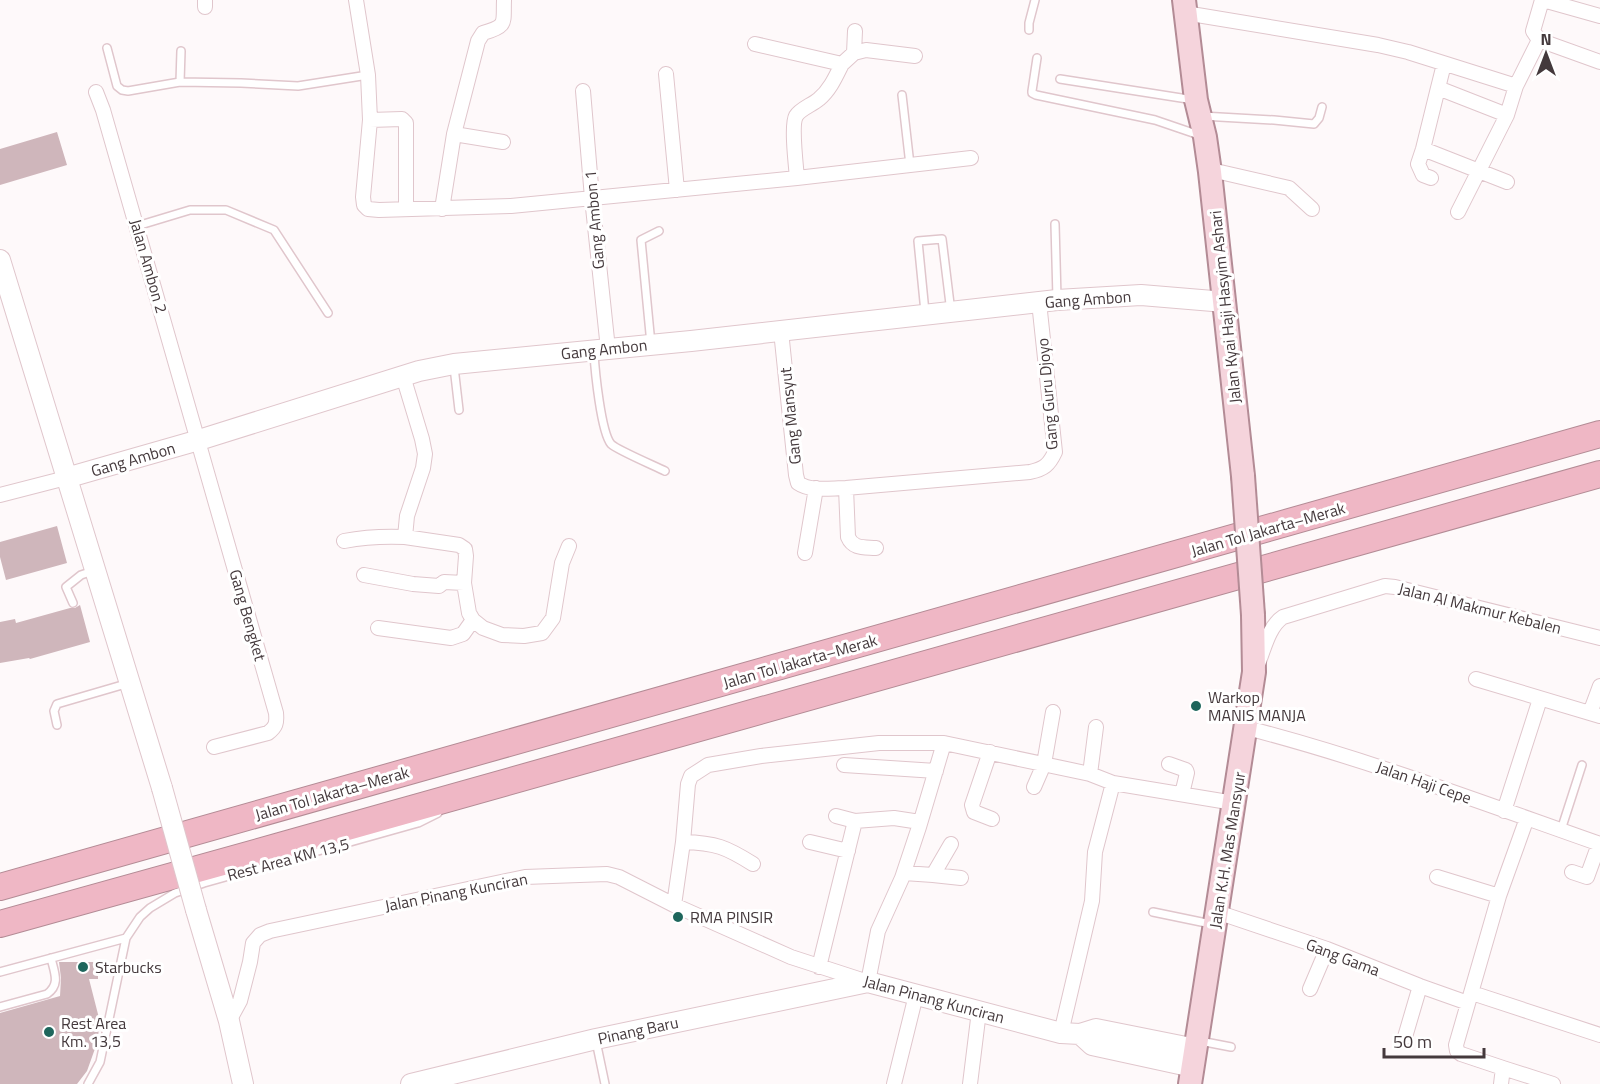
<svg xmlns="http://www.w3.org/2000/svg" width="1600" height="1084" viewBox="0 0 1600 1084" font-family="'Titillium Web',sans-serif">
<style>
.building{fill:#cfb6bb}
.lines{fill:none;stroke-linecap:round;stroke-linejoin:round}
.lane-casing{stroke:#e0c6cc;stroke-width:10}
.street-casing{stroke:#e0c6cc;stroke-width:16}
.secondary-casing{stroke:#e0c6cc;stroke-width:22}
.primary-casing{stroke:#b38b95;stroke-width:26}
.highway-casing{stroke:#b38b95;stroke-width:28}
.lane{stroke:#fff;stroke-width:7}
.street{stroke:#fff;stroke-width:14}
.secondary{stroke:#fff;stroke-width:20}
.primary{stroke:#f5d4dc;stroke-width:22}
.highway{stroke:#efb7c5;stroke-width:26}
.secondary-bridge-casing{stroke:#e0c6cc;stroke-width:22;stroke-linecap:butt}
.primary-bridge-casing{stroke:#b38b95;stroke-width:26;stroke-linecap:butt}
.secondary-bridge{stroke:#fff;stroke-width:20}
.primary-bridge{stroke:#f5d4dc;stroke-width:22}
.poi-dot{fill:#1e665c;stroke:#fff;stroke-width:2}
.labels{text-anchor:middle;stroke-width:6;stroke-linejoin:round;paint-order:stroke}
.street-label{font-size:16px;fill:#44393c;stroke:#fff}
.poi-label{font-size:16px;fill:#44393c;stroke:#fff;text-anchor:start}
</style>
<rect width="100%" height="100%" fill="#fef9fa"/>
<path class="building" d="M57,132L67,165L0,185V149Z
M57,526L67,563L6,580L0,557V542Z
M80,605L90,642L30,659L29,658L0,663V622L15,619L16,623L70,608H75Z
M59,962H98V979H89L100,1022L97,1043L87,1071L77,1084H0V1013L60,996L61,978Z"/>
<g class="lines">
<defs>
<path id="lane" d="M1029,30V23L1035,0
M107,48L117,86L122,90L128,91L180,82
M181,51L180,82L241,83L298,86L368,75
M1037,58L1032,91V93L1036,95L1155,120L1199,135
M1060,79L1194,100
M902,95L910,165
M1202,116L1274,120L1314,124L1319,118L1322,107
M1055,224L1057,298
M137,226L190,210H226L274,230L328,313
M925,312L918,241L942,239L951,312
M651,344L641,240L659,231
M594,353C595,371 601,432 611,444C617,450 655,466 665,471
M454,367L459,410
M73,603L66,587L81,575L93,571
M57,725L54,711L57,704L129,683
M1561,830L1582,765
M1153,912L1211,924
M0,972L126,938
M0,1007L47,994C61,984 54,972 51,958
M596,1041L605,1084
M1200,1041L1231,1047
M88,1084L100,1062L126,938L140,917L150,908L175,893L204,883L418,823L438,813"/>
<path id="street" d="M356,0L368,75L370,120L363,197L364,205L368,209L379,210L511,206L797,178L971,158
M1543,0L1600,16
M205,7V0
M1185,13L1378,45L1408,52L1516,86L1539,40L1600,62
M1539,40L1533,31L1542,0
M755,44L842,64L854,53L866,50L915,56
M854,53L855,31
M1444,64L1438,88L1507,115
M666,74L677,190
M583,91L592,198L608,349
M96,92L103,110L276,713C277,723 276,727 268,733L214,747
M370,120L402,119L406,123V209
M454,134L503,142
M1423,149L1507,182
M1210,172H1220L1289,188L1312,209
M797,178C796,166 791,125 796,116C800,109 812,105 819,99C830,90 836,76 842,64
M1431,178L1423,175L1418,164L1423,149L1438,88
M442,209L454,134L478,41L483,33C508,26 503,23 504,0
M1458,212L1507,115L1516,86
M781,331L796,475L798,483C811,492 831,488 846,488L1030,472C1044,469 1049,465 1055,452L1039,302
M403,376L422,439L425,454L423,468L407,516L405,537L459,545L465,549L466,556L464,583
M846,488L848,537C853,549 864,547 876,548
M0,495L66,478
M344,541C365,537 383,536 405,537
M805,553L816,488
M364,575L413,584L439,586L444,582L464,583L469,613L473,620L483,628L502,635L524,636L542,633L553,618L562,563L569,546
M378,628L451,638L463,634L473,620
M1258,664C1264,649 1269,626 1283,617L1385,586L1395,587L1600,638
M1476,679L1600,716
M1590,713L1600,686
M1247,728C1367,759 1483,803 1600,844
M990,752L972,805L974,812L992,819
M1169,764L1186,770L1187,773L1182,794
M844,765L936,771
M1090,774L1096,727
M1034,787L1044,764L1053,712
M1504,811L1540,699
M836,816L855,821L894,818L920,822
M683,842C716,843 726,847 753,864
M810,842L848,851
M1572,872L1587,877L1599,844
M904,873L933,875L951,844
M933,875L961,878
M1437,877L1499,896
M674,905L683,842L688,784L691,776L708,765L761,756L879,743H944L1090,774L1113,783L1234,803
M1217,912L1327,949L1420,986L1468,1003
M819,967L855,821
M1310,989L1327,949
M1472,993L1600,1035
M229,1021L240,1001L250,962L253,943L260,935L270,931L525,877L607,874L619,877L674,905L791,957L868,982L878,931L902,878L919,827L944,743
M1061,1033L1092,901L1095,852L1113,783
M1405,1037L1420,986
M1503,1068L1553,1084
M894,1084L916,995
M970,1084L979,1011
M1501,1084L1503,1068L1461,1054L1457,1051L1456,1045L1499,896L1527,818"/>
<path id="secondary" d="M0,260L162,788
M66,478L199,440L419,371L454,364L691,341L1057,300L1141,295L1225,302
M196,910L229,1021L243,1084
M1080,1034L1092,1045L1193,1067
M411,1084L596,1039L868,982L1061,1033L1080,1034L1096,1029L1196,1049"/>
<path id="primary" d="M1184,0L1196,100L1205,137L1210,172L1243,476
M1190,1084L1254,672L1253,615"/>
<path id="highway" d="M0,887L1600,434
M0,924C534,776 1067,624 1600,474"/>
</defs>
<use href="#lane" class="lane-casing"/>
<use href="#street" class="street-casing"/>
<use href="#secondary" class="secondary-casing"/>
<use href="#primary" class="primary-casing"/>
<use href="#highway" class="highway-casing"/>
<use href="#lane" class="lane"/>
<use href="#street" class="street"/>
<use href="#secondary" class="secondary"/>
<use href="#primary" class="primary"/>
<use href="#highway" class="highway"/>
<defs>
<path id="secondary-bridge" d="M162,788L196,910"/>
<path id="primary-bridge" d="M1243,476L1253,615"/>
</defs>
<use href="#secondary-bridge" class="secondary-bridge-casing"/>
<use href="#primary-bridge" class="primary-bridge-casing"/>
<use href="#secondary-bridge" class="secondary-bridge"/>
<use href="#primary-bridge" class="primary-bridge"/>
</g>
<g class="poi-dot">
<circle cx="1196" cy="706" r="6"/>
<circle cx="678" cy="917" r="6"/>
<circle cx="83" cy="967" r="6"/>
<circle cx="49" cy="1032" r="6"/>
</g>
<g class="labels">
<g class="street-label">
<text transform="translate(594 220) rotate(-95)" y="6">Gang Ambon 1</text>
<text transform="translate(149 266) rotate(74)" y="6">Jalan Ambon 2</text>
<text transform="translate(1088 299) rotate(-4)" y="6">Gang Ambon</text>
<text transform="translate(1225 307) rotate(-96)" y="6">Jalan Kyai Haji Hasyim Ashari</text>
<text transform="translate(604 349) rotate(-6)" y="6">Gang Ambon</text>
<text transform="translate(1047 394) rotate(-95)" y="6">Gang Guru Djoyo</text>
<text transform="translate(790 416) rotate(-96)" y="6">Gang Mansyut</text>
<text transform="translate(133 459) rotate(-16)" y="6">Gang Ambon</text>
<text transform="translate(1268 529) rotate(-16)" y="6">Jalan Tol Jakarta–Merak</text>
<text transform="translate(1480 608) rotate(14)" y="6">Jalan Al Makmur Kebalen</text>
<text transform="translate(248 615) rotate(74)" y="6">Gang Bengket</text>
<text transform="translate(800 661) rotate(-16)" y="6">Jalan Tol Jakarta–Merak</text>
<text transform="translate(1424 782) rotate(19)" y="6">Jalan Haji Cepe</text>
<text transform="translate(332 793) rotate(-16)" y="6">Jalan Tol Jakarta–Merak</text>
<text transform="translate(1227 850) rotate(-81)" y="6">Jalan K.H. Mas Mansyur</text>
<text transform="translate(288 859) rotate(-15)" y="6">Rest Area KM 13,5</text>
<text transform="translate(456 892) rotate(-11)" y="6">Jalan Pinang Kunciran</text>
<text transform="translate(1343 957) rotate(21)" y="6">Gang Gama</text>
<text transform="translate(934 999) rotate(15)" y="6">Jalan Pinang Kunciran</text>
<text transform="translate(638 1030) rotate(-12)" y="6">Pinang Baru</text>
</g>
<g class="poi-label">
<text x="1208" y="703">Warkop<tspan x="1208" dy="18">MANIS MANJA</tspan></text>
<text x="690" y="923">RMA PINSIR</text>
<text x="95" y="973">Starbucks</text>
<text x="61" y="1029">Rest Area<tspan x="61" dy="18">Km. 13,5</tspan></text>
</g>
</g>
<g transform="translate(1546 54)" stroke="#ffffff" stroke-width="4.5" paint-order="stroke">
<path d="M0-4.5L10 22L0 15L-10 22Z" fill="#44393c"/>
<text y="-9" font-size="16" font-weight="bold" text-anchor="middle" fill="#44393c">N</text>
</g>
<path d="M1384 1048v9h100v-9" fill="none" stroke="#44393c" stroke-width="3"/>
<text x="1393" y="1048" font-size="18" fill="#44393c" stroke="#ffffff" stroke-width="4.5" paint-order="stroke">50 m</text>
</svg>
